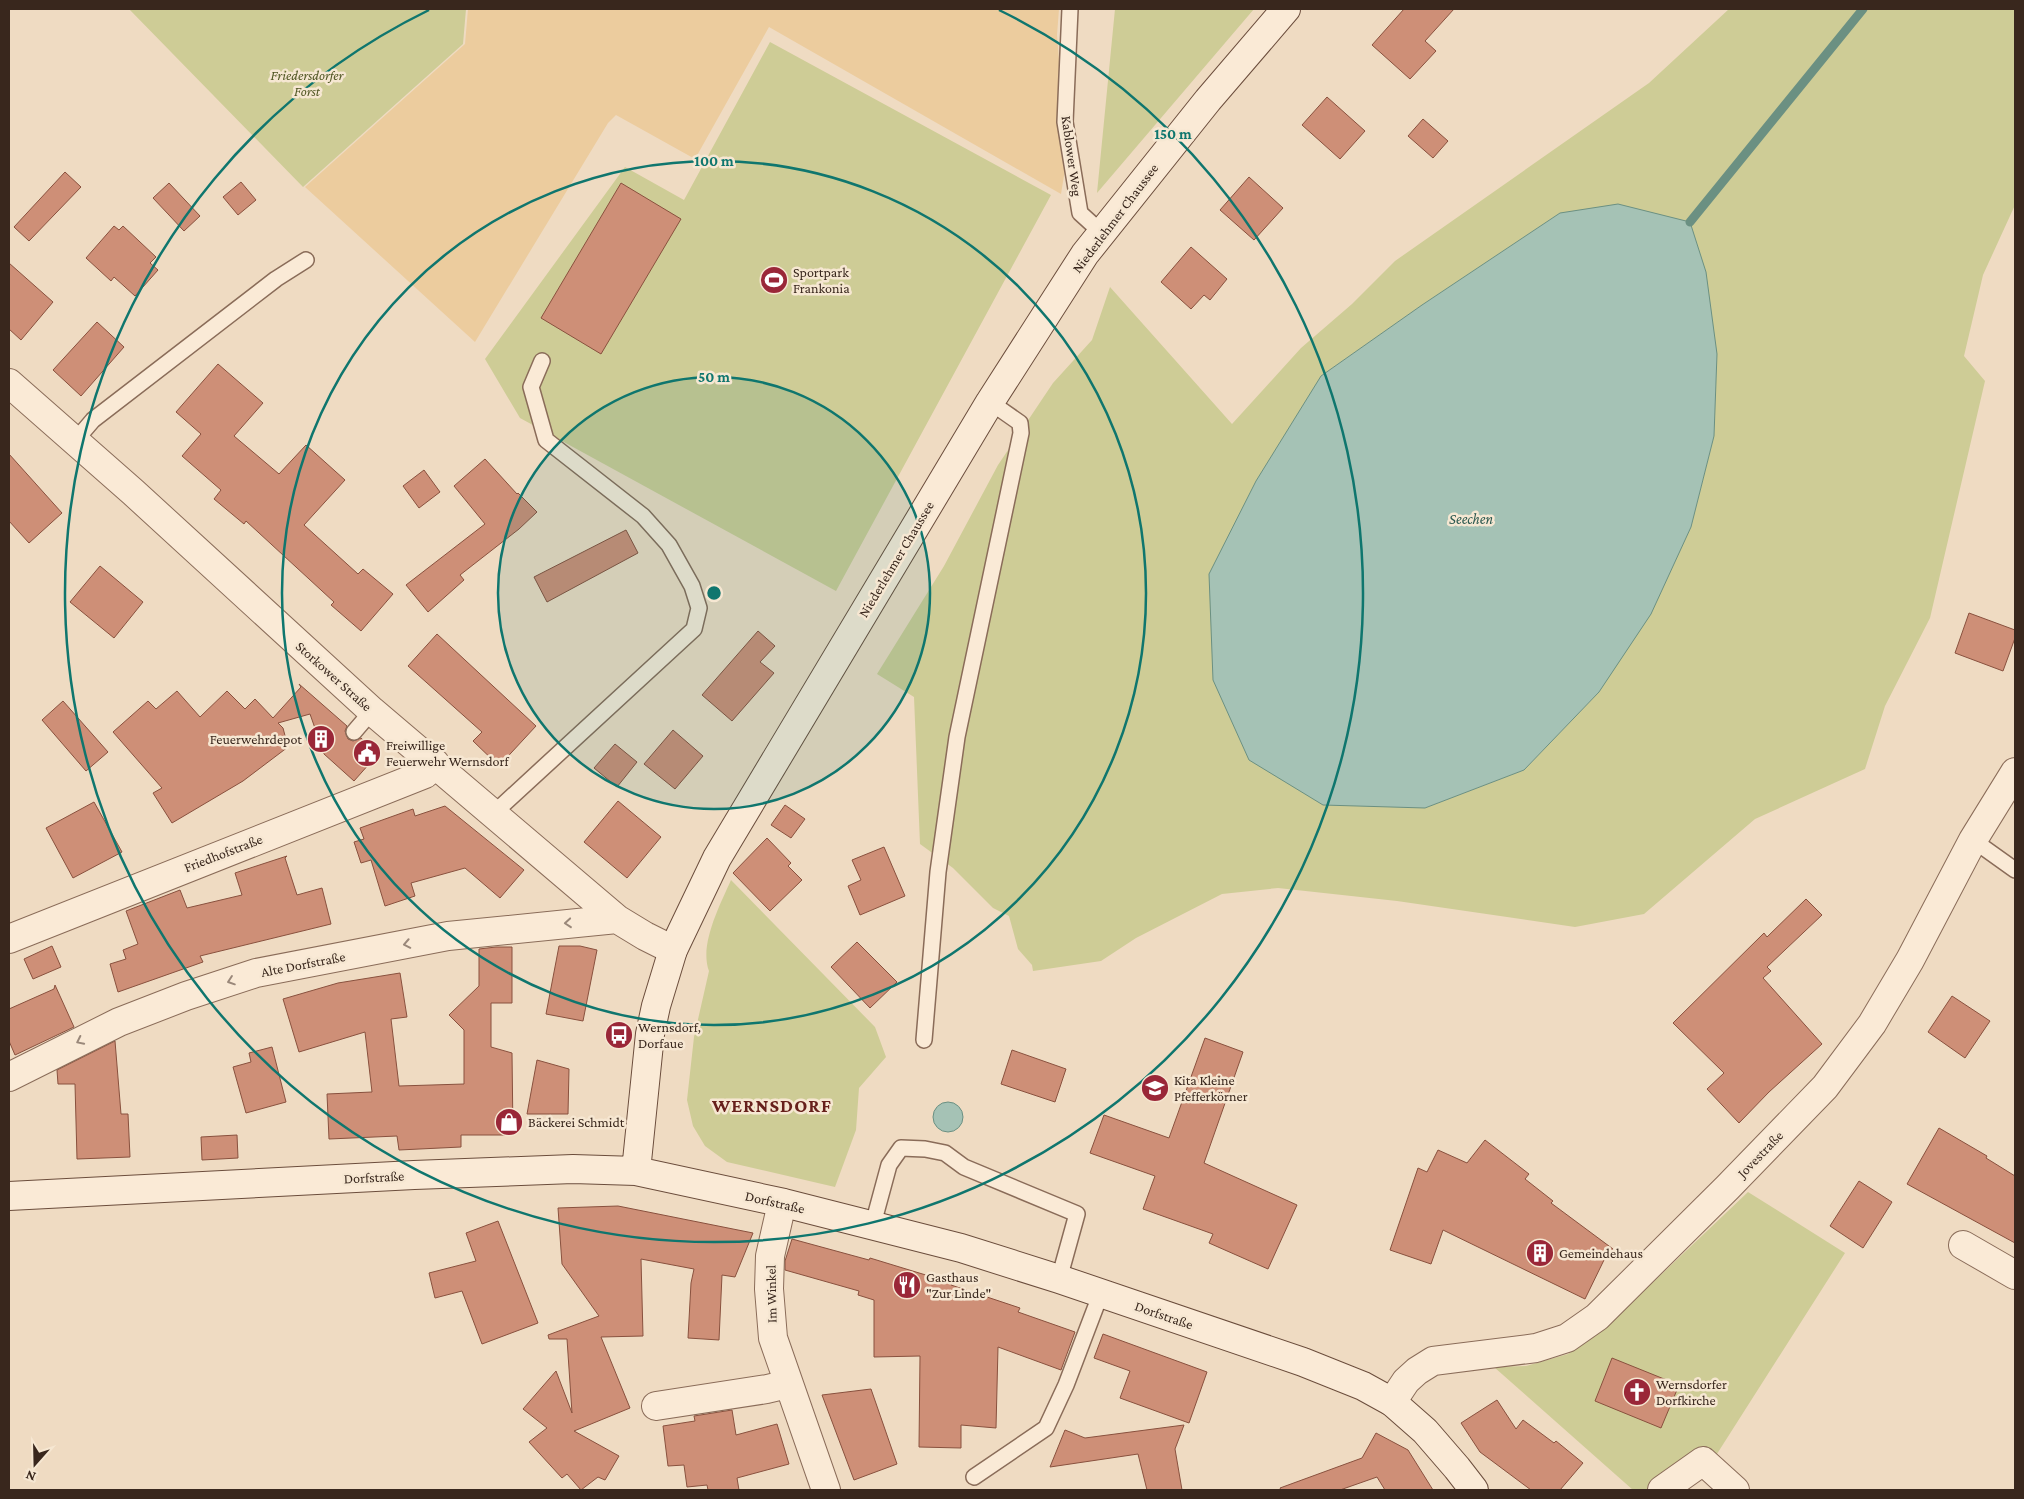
<svg xmlns="http://www.w3.org/2000/svg" width="2024" height="1499" viewBox="0 0 2024 1499" font-family="'Crimson Pro',serif">
<style>
.green{fill:#cecc96;fill-rule:evenodd}
.sand{fill:#eccc9e}
.water{fill:#a5c2b5;stroke:#6b9082}
.lines{fill:none;stroke-linecap:round;stroke-linejoin:round}
.stream{stroke:#6b9082;stroke-width:9}
.building{fill:#ce8f77;stroke:#89513e}
.lane-casing{stroke:#8a6c59;stroke-width:18}
.street-casing{stroke:#8a6c59;stroke-width:30}
.secondary-casing{stroke:#6b4d3c;stroke-width:30}
.lane{stroke:#faead6;stroke-width:15}
.street{stroke:#faead6;stroke-width:28}
.secondary{stroke:#faead6;stroke-width:28}
.oneway{stroke:#9a887a}
.ring{fill:none;stroke:#0f766e;stroke-width:2.5}
.labels{text-anchor:middle;stroke-width:5;stroke-linejoin:round;paint-order:stroke}
.park-label{font-size:14px;font-style:italic;fill:#505623;stroke:#f6e7d2}
.street-label{font-size:14px;fill:#39271d;stroke:#f6e7d2}
.poi-label{font-size:14px;fill:#39271d;stroke:#f6e7d2;text-anchor:start}
.water-label{font-size:15px;font-style:italic;fill:#2c5950;stroke:#f6e7d2}
.district-label{font-size:19px;font-weight:bold;letter-spacing:1px;fill:#67201b;stroke:#f6e7d2}
.centre{fill:#0f766e;stroke:#f6e7d2;stroke-width:2.5}
.ring-label{font-size:15px;text-anchor:middle;font-weight:bold;fill:#0f766e;stroke:#f6e7d2;stroke-width:5;stroke-linejoin:round;paint-order:stroke}
</style>
<rect width="100%" height="100%" fill="#efdbc2"/>
<path class="green" d="M129,9H466L463,44L303,187Z
M1115,9H1254L1097,193Z
M1729,9H2015V205L1983,275L1964,356L1985,381L1930,618L1885,706L1865,769L1755,819L1644,914L1575,927L1397,901L1278,888L1222,894L1136,938L1101,961L1033,971L1032,965L1018,949L1009,916L993,908L953,868L920,844L914,697L877,674L944,566L998,465L1053,383L1092,340L1110,287L1232,424L1301,348L1352,304L1395,261L1649,83ZM1560,213L1717,354L1714,436L1691,527L1599,692L1524,770L1425,808L1321,376L1422,305Z
M770,42L1051,195L836,591L520,418L485,359L625,167L684,200Z
M731,880L875,1027L886,1057L859,1088L856,1130L835,1187L727,1162L705,1146L693,1126L687,1100L694,1037L709,971C699,945 720,905 731,880Z
M1748,1192L1845,1253L1715,1457L1665,1474L1647,1490H1633L1494,1367L1526,1366L1568,1354L1606,1327Z"/>
<path class="sand" d="M468,9H1059L1057,35L1067,157L1061,194L769,27L695,159L616,115L608,123L475,342L305,187L465,44Z"/>
<path class="water" d="M1618,204L1690,222L1706,272L1717,354L1714,436L1691,527L1651,614L1599,692L1524,770L1425,808L1323,805L1249,760L1213,680L1209,574L1256,481L1321,376L1422,305L1560,213Z
M933 1117a15 15 0 1 1 30 0a15 15 0 1 1-30 0Z"/>
<g class="lines">
<path class="stream" d="M1690,222L1863,9"/>
</g>
<path class="building" d="M1404,9H1454L1425,41L1436,51L1410,79L1372,45Z
M1327,97L1365,131L1340,159L1302,125Z
M1423,119L1448,141L1433,158L1408,136Z
M65,172L81,187L29,241L14,227Z
M1249,177L1283,208L1254,240L1220,210Z
M241,182L256,200L238,215L223,197Z
M169,183L200,216L184,231L153,198Z
M621,183L681,219L601,354L541,318Z
M114,226L119,230L123,226L156,257L150,263L158,270L135,296L114,277L111,281L86,258Z
M1191,247L1227,279L1210,300L1204,295L1191,309L1161,282Z
M9,263L53,302L21,340L9,329Z
M97,322L124,347L81,396L53,370Z
M218,364L263,403L234,436L279,474L306,445L345,480L304,525L358,574L363,569L393,594L361,631L331,605L334,602L246,521L244,524L214,499L221,490L182,456L201,434L176,412Z
M9,454L62,513L29,543L9,521Z
M485,459L517,494L518,493L537,512L519,529L460,575L464,580L428,612L406,585L485,524L454,486Z
M424,470L440,492L419,508L403,486Z
M626,530L638,553L547,602L534,577Z
M100,566L143,602L114,638L70,602Z
M1969,613L2015,630V638L2003,671L1955,653Z
M758,631L775,646L760,662L774,673L732,721L702,695Z
M437,634L536,726L499,766L473,741L482,732L408,666Z
M299,684L347,726L345,731L348,739L353,741L361,738L378,754L354,781L324,754L310,714L278,723L283,728L288,747L243,781L172,823L153,793L162,788L113,732L148,701L156,709L177,691L200,717L227,691L245,709L255,699L273,718L301,687Z
M63,701L108,752L86,771L42,720Z
M673,730L703,756L675,789L644,764Z
M615,744L637,762L617,787L594,768Z
M618,801L661,837L627,878L584,842Z
M94,802L122,852L73,878L46,828Z
M785,805L805,819L791,838L771,825Z
M445,806L524,870L500,898L465,868L411,883L415,896L385,906L371,860L361,863L354,842L364,839L360,828L413,809L415,816Z
M767,838L791,863L788,866L802,880L770,911L733,873Z
M884,847L905,896L860,915L848,886L861,880L852,860Z
M287,856L285,858L297,895L322,888L331,924L200,956L203,962L118,992L110,964L126,959L123,950L138,944L126,911L180,890L187,908L242,895L235,873Z
M1806,899L1822,915L1767,967L1771,971L1763,978L1822,1044L1769,1092L1739,1123L1707,1089L1724,1073L1673,1023L1764,933L1767,937Z
M857,942L897,982L870,1008L831,967Z
M52,946L61,967L33,979L24,959Z
M559,946H580L597,950L583,1021L546,1014Z
M496,947H512V1003H491V1047L512,1053L513,1135H461V1147L399,1150L397,1136L329,1139L327,1094L372,1092L365,1032L299,1052L283,999L338,983L400,973L407,1017L391,1019L399,1086L464,1084V1030L449,1015L479,986V949Z
M55,985L74,1027L15,1055L9,1041V1009L54,989Z
M1952,996L1990,1021L1965,1058L1928,1032Z
M1205,1038L1243,1052L1204,1163L1297,1205L1268,1269L1209,1243L1213,1234L1143,1209L1155,1176L1090,1153L1104,1115L1169,1138Z
M115,1041L121,1114H128L130,1157L77,1159L75,1084H58L57,1070Z
M272,1047L286,1102L246,1113L233,1067L251,1062L249,1053Z
M1012,1050L1066,1069L1055,1102L1001,1084Z
M537,1060L569,1069L568,1114H527Z
M1939,1128L1987,1156L1986,1158L2015,1176V1243L1907,1184Z
M237,1135L238,1158L202,1160L201,1137Z
M1485,1140L1529,1174L1525,1179L1553,1201L1551,1203L1613,1249L1604,1260L1585,1299L1443,1230L1431,1264L1390,1250L1418,1168L1427,1172L1438,1150L1467,1163Z
M1859,1181L1892,1202L1863,1248L1830,1226Z
M618,1206L753,1233L735,1277L722,1275L719,1340L688,1338L691,1283L694,1269L641,1259L643,1336L601,1337L630,1408L574,1431L619,1456L605,1480L598,1477L581,1490L567,1474L562,1478L529,1442L547,1428L523,1409L556,1371L572,1413L567,1339H549L548,1335L599,1316L562,1264L558,1208Z
M498,1221L538,1323L482,1344L462,1291L435,1298L429,1273L476,1261L466,1233Z
M792,1239L869,1260L870,1258L952,1283L951,1285L1020,1308L1018,1312L1075,1332L1061,1370L998,1347L996,1428L961,1425V1448L919,1447L920,1356L874,1357V1300L858,1295L859,1291L785,1270V1261Z
M1103,1334L1207,1372L1189,1423L1120,1398L1130,1371L1094,1358Z
M1612,1358L1679,1385L1661,1428L1595,1401Z
M871,1389L897,1464L854,1480L822,1395Z
M1497,1400L1516,1429L1523,1420L1554,1443L1556,1441L1583,1463L1560,1490H1531L1480,1452L1461,1423Z
M732,1410L736,1435L777,1424L789,1464L737,1478L739,1490H708L707,1485L687,1487L684,1465L668,1466L663,1426L695,1421L694,1416Z
M1184,1425L1175,1449L1182,1490H1147L1138,1454L1050,1467L1065,1430L1085,1438Z
M1376,1433L1408,1450L1433,1490H1385L1377,1477L1340,1490H1281L1280,1488L1362,1458Z"/>
<g class="lines">
<defs>
<path id="lane" d="M1070,9L1065,122L1080,213L1102,233
M75,441L93,420L276,279L306,260
M354,732L372,711
M494,813L694,629L699,608L692,586L669,545L643,516L546,440L531,387L542,361
M1973,840L2015,870
M924,1040L938,872L957,737L1021,433L1020,423L990,402
M873,1224L889,1165L901,1148L925,1149L945,1153L964,1167L1077,1214L1059,1279
M974,1477L1046,1428L1066,1385L1101,1293"/>
<path id="street" d="M9,383L133,492L372,711L617,919L645,936L673,950
M9,939L425,774L435,763
M9,1077L119,1022L186,996L256,973L448,936L617,919
M782,1203L770,1256L769,1289L773,1338L826,1490
M1963,1245L2015,1275
M1392,1402L1406,1381L1417,1371L1433,1361L1536,1348L1567,1338L1597,1317L1727,1188L1825,1087L1872,1024L1910,960L1973,840L2015,772
M656,1406L767,1389L788,1384
M1662,1490L1703,1461L1735,1490"/>
<path id="secondary" d="M636,1171L650,1034L656,1006L673,950L717,858L990,402L1085,254L1208,100L1286,9
M9,1196L414,1175L573,1169L636,1171L784,1203L961,1248L1059,1279L1303,1362L1363,1386L1392,1402L1425,1431L1457,1468L1474,1490"/>
</defs>
<use href="#lane" class="lane-casing"/>
<use href="#street" class="street-casing"/>
<use href="#secondary" class="secondary-casing"/>
<use href="#lane" class="lane"/>
<use href="#street" class="street"/>
<use href="#secondary" class="secondary"/>
</g>
<defs><path id="oneway-chevron" d="M-2-3.5L2.5 0L-2 3.5" fill="none" stroke-width="1.6" stroke-linecap="round" stroke-linejoin="round" transform="scale(1.25)"/></defs>
<g class="oneway">
<use href="#oneway-chevron" transform="translate(568 923) rotate(175)"/>
<use href="#oneway-chevron" transform="translate(407 944) rotate(169)"/>
<use href="#oneway-chevron" transform="translate(231 981) rotate(161)"/>
<use href="#oneway-chevron" transform="translate(80 1041) rotate(154)"/>
</g>
<circle cx="714" cy="593" r="216" fill="#0f766e" fill-opacity=".12"/>
<g class="ring">
<circle cx="714" cy="593" r="216"/>
<circle cx="714" cy="593" r="432"/>
<path d="M999 10A649 649 0 1 1 429 10"/>
</g>
<defs>
<symbol id="stadium-disc" viewBox="-11 -11 22 22"><circle r="9.5" fill="#9a2738" stroke="#f6e7d2"/><path d="M0-5a6.5 5 0 1 0 0 10a6.5 5 0 1 0 0-10ZM-3.5-1.8h7v3.6h-7Z" fill="#fff"/></symbol>
<symbol id="building-disc" viewBox="-11 -11 22 22"><circle r="9.5" fill="#9a2738" stroke="#f6e7d2"/><path d="M-4-6H4V6H1V3H-1V6H-4ZM-2.5-4.3h1.7v1.8h-1.7ZM.8-4.3h1.7v1.8H.8ZM-2.5-1h1.7V.8h-1.7ZM.8-1h1.7V.8H.8Z" fill="#fff"/></symbol>
<symbol id="civic-disc" viewBox="-11 -11 22 22"><circle r="9.5" fill="#9a2738" stroke="#f6e7d2"/><path d="M-.6-6.5H3V-4.5H.6V-3L4-1V1h2V6H-6V1h2V-1L-.6-3ZM-1.2 2.5V6h2.4V2.5Z" fill="#fff"/></symbol>
<symbol id="bus-disc" viewBox="-11 -11 22 22"><circle r="9.5" fill="#9a2738" stroke="#f6e7d2"/><path d="M-5-6H5V4H4V6H2V4H-2V6H-4V4H-5ZM-3.5-4V0h7V-4ZM-3.5 1.2v1.5H-2V1.2ZM2 1.2v1.5H3.5V1.2Z" fill="#fff"/></symbol>
<symbol id="school-disc" viewBox="-11 -11 22 22"><circle r="9.5" fill="#9a2738" stroke="#f6e7d2"/><path d="M0-5L7-2L0 1L-7-2ZM-4 1L0 2.5L4 1V4Q0 6-4 4Z" fill="#fff"/></symbol>
<symbol id="shop-disc" viewBox="-11 -11 22 22"><circle r="9.5" fill="#9a2738" stroke="#f6e7d2"/><path d="M-5-2.5h2.3a2.7 3.5 0 0 1 5.4 0H5L5.5 6h-11ZM-1.5-2.5h3a1.5 2.3 0 0 0-3 0Z" fill="#fff"/></symbol>
<symbol id="restaurant-disc" viewBox="-11 -11 22 22"><circle r="9.5" fill="#9a2738" stroke="#f6e7d2"/><path d="M-5-6h1v4h1v-4h1v4h1v-4h1v5L-1.5 .5V6h-2V.5L-5-1ZM5-6V6H3V1.5H1.5Q1.5-4 5-6Z" fill="#fff"/></symbol>
<symbol id="church-disc" viewBox="-11 -11 22 22"><circle r="9.5" fill="#9a2738" stroke="#f6e7d2"/><path d="M-1.2-6h2.4v3.5h3.3v2.4h-3.3V6h-2.4V-.1h-3.3v-2.4h3.3Z" fill="#fff"/></symbol>
</defs>
<g fill-rule="evenodd">
<use href="#stadium-disc" x="758" y="264" width="32" height="32"/>
<use href="#building-disc" x="305" y="723" width="32" height="32"/>
<use href="#civic-disc" x="351" y="737" width="32" height="32"/>
<use href="#bus-disc" x="603" y="1019" width="32" height="32"/>
<use href="#school-disc" x="1139" y="1072" width="32" height="32"/>
<use href="#shop-disc" x="493" y="1106" width="32" height="32"/>
<use href="#building-disc" x="1524" y="1237" width="32" height="32"/>
<use href="#restaurant-disc" x="891" y="1269" width="32" height="32"/>
<use href="#church-disc" x="1621" y="1376" width="32" height="32"/>
</g>
<g class="labels">
<g class="park-label">
<text x="307" y="80">Friedersdorfer<tspan x="307" dy="16">Forst</tspan></text>
</g>
<g class="street-label">
<text transform="translate(1072 156) rotate(82)" y="5">Kablower Weg</text>
<text transform="translate(1115 218) rotate(-53)" y="5">Niederlehmer Chaussee</text>
<text transform="translate(896 559) rotate(-59)" y="5">Niederlehmer Chaussee</text>
<text transform="translate(334 676) rotate(42)" y="5">Storkower Straße</text>
<text transform="translate(223 853) rotate(-21)" y="5">Friedhofstraße</text>
<text transform="translate(303 964) rotate(-11)" y="5">Alte Dorfstraße</text>
<text transform="translate(1760 1154) rotate(-46)" y="5">Jovestraße</text>
<text transform="translate(374 1177) rotate(-3)" y="5">Dorfstraße</text>
<text transform="translate(775 1202) rotate(13)" y="5">Dorfstraße</text>
<text transform="translate(771 1294) rotate(-91)" y="5">Im Winkel</text>
<text transform="translate(1164 1315) rotate(19)" y="5">Dorfstraße</text>
</g>
<g class="poi-label">
<text x="793" y="277">Sportpark<tspan x="793" dy="16">Frankonia</tspan></text>
<text x="302" y="744" text-anchor="end">Feuerwehrdepot</text>
<text x="386" y="750">Freiwillige<tspan x="386" dy="16">Feuerwehr Wernsdorf</tspan></text>
<text x="638" y="1032">Wernsdorf,<tspan x="638" dy="16">Dorfaue</tspan></text>
<text x="1174" y="1085">Kita Kleine<tspan x="1174" dy="16">Pfefferkörner</tspan></text>
<text x="528" y="1127">Bäckerei Schmidt</text>
<text x="1559" y="1258">Gemeindehaus</text>
<text x="926" y="1282">Gasthaus<tspan x="926" dy="16">"Zur Linde"</tspan></text>
<text x="1656" y="1389">Wernsdorfer<tspan x="1656" dy="16">Dorfkirche</tspan></text>
</g>
<g class="water-label">
<text x="1471" y="524">Seechen</text>
</g>
<g class="district-label">
<text x="772" y="1112">WERNSDORF</text>
</g>
</g>
<circle cx="714" cy="593" r="8" class="centre"/>
<g class="ring-label">
<text x="1173" y="139">150 m</text>
<text x="714" y="166">100 m</text>
<text x="714" y="382">50 m</text>
</g>
<rect width="2024" height="1499" fill="none" stroke="#39271d" stroke-width="20"/>
<g transform="translate(35 1464) rotate(200)" stroke="#f6e7d2" stroke-width="4" paint-order="stroke">
<path d="M0-4L9 19L0 12L-9 19Z" fill="#39271d"/>
<text y="-8" font-size="14" font-weight="bold" text-anchor="middle" fill="#39271d">N</text>
</g>
</svg>
